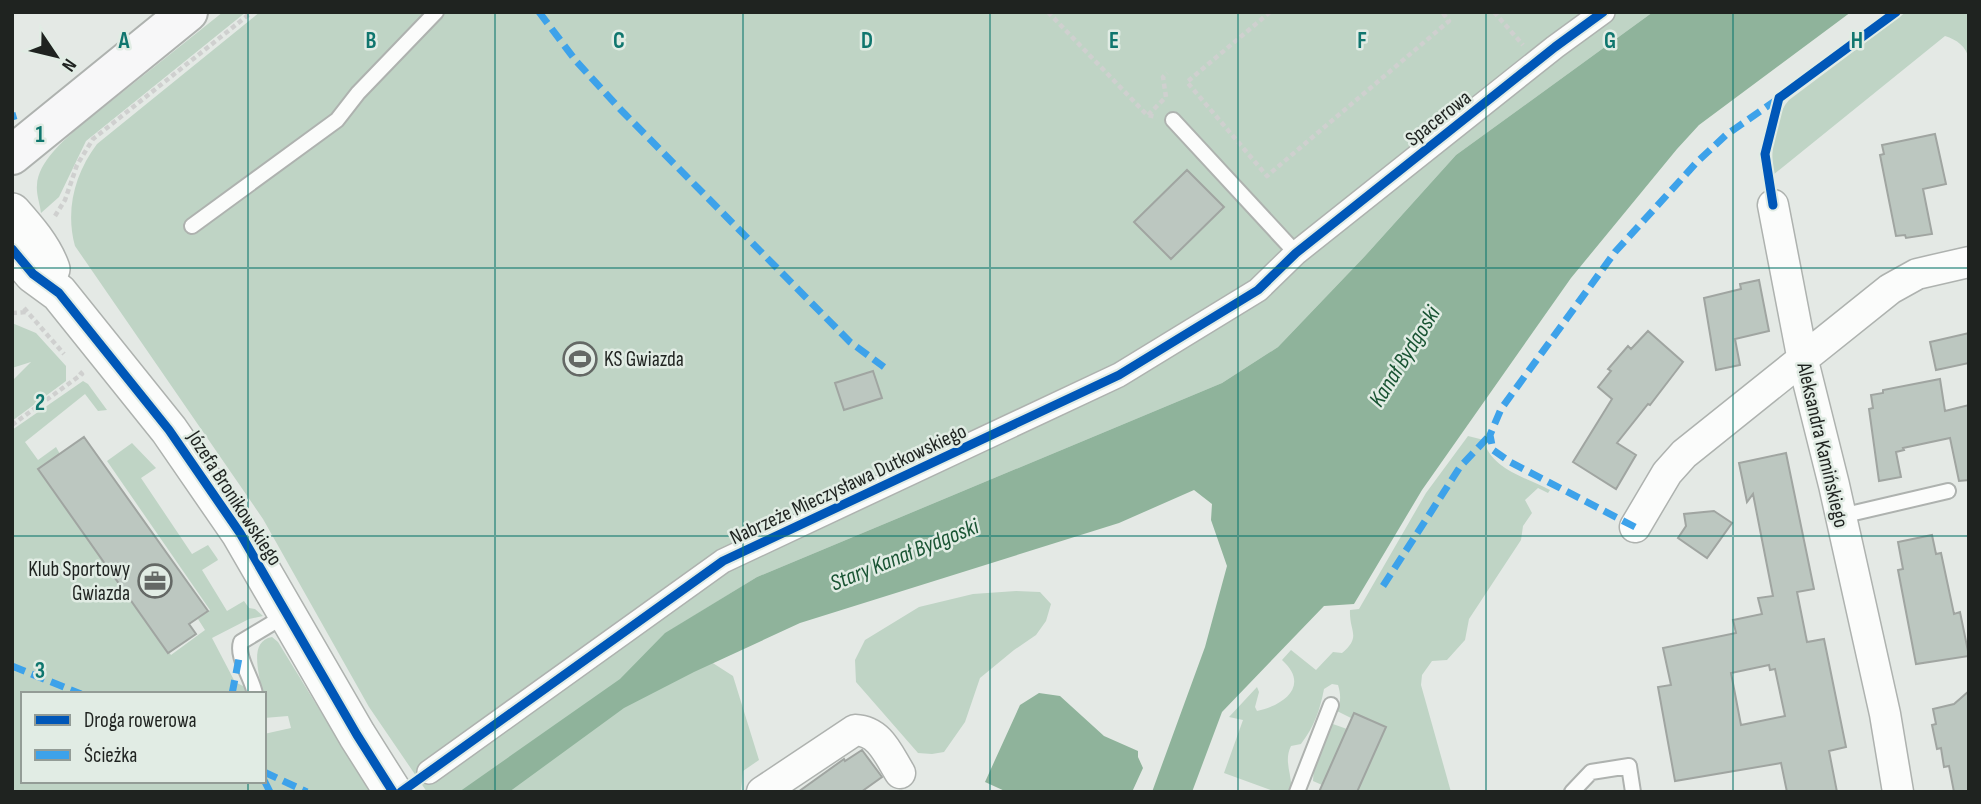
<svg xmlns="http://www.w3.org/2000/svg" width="1981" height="804" viewBox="0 0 1981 804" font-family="'Sofia Sans Condensed',sans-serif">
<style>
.green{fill:#bfd4c5;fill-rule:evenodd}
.water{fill:#8fb39b}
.building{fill:#bcc7c0;stroke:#a0a5a1;stroke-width:2;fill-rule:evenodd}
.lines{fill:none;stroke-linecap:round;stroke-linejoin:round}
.service-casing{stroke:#aeb2af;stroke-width:18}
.pedestrian-casing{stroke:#aeb2af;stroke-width:26}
.minor-casing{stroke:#aeb2af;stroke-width:33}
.tertiary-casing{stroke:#aeb2af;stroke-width:40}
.secondary-casing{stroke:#aeb2af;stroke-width:42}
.path{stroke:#cfd0cf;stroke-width:4.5;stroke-dasharray:5 3.5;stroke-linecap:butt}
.service{stroke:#fbfcfb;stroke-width:14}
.pedestrian{stroke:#fbfcfb;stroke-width:23}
.minor{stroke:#fbfcfb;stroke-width:30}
.tertiary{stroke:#fbfcfb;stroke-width:37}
.secondary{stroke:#f7f7f8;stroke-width:38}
.quiet{stroke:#3da2ea;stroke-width:7;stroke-dasharray:14 7;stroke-linecap:butt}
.cycleway-casing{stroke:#e1ece4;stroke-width:13}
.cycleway{stroke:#0057b8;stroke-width:9}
.grid{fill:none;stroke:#0f766e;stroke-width:2;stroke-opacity:0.55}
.labels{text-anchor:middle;stroke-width:5;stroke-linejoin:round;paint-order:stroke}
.street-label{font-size:21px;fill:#1f2320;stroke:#e1ece4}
.poi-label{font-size:21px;fill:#1f2320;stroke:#e1ece4;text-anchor:start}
.water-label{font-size:23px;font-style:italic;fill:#195433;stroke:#e1ece4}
.grid-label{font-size:23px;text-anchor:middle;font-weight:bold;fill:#0f766e;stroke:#e1ece4;stroke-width:5;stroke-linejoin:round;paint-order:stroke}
</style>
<rect width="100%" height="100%" fill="#e4e9e5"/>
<path class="green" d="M223,12H246L86,141L59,197L41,213C40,204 36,194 37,185C38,162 64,140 80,126Z
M260,12H1653L1456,155L1365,256L1278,347L1222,383L757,577L666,633L733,676L759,760L743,771L741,792H427L369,707L263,519L75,246C65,210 75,173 97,144Z
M1906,12H1969V59C1966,46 1957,40 1945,36L1773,175C1771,152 1773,118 1789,100Z
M12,323L36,333L66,366V381L12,421V381L31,362L12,368Z
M83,381L88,384L107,410L98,411L85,394L25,442L38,460L56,447L61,456L87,537L171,655L205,630L198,619L210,610L107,461L132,443L156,468L141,478L192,554L208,545L217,558L218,560L202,570L227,611L244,601L249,608L255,609L263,616L249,619L212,638L235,682L245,687L247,691L261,688C259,671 249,641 272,637L278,642L370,792H12V430ZM23,694H264V718L288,716L291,728L264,734V781H23Z
M1468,436L1484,440C1489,468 1527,478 1550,490L1548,493L1538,488L1525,500L1532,513L1523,526L1521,540L1469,619L1465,640L1447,660L1432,661L1422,675L1421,685L1451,792H1338L1313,781L1314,767L1330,723L1347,729L1327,774L1386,727L1354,713L1351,718L1337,711C1341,702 1341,695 1338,685L1332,684L1324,689C1320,710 1314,727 1301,744L1291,746C1283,762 1293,775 1291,792H1276L1224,773L1243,720L1229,717L1257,687L1259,692L1255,707L1257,711C1285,705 1310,685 1282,660L1291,650L1316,670L1333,652L1342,653C1362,636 1349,632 1350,610L1359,609L1426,493Z
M1016,591L1040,592L1051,604L1046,621L1036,635L1014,650L980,678L965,722L944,752L932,754L918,753L856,682L855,660L865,640L919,607L973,594Z"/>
<path class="water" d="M1653,12H1851L1699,125L1677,149L1571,278L1422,490L1354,604L1324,606L1222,712L1192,792H1152L1205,647L1227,566L1211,520L1212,504L1194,490L1119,523L800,623L694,672L624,708L509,792H459L620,679L665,633L757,577L1222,383L1278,347L1365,256L1456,155Z
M1039,693L1060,696L1104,736L1138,751V757L1143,768L1132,792H1007L985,782L1020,705Z"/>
<path class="building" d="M1935,134L1946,184L1923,189L1932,234L1906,238L1905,235L1896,236L1880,155L1884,154L1882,145Z
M1187,170L1224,207L1171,259L1134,222Z
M1759,280L1769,331L1735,339L1740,365L1716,370L1704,298L1741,289L1740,284Z
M1648,331L1683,362L1650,405L1648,404L1617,443L1636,455L1616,489L1573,462L1612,399L1598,387L1611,371L1608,369L1628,346L1631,349Z
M1969,333V363L1936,370L1930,342Z
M873,371L882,398L844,410L835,383Z
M1940,379L1945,411L1969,405V480L1959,481L1950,438L1903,448L1904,450L1896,452L1901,477L1879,481L1869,409L1873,408L1871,395L1883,393V390Z
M84,437L208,611L189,624L196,634L168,653L38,469Z
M1786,453L1814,589L1797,592L1807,642L1824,639L1846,747L1829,751L1837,792H1787L1781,763L1675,781L1658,687L1671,685L1663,648L1736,633L1733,620L1762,614L1758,598L1773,596L1753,494L1747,502L1739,463ZM1769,665L1770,670L1775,669L1785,716L1741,725L1731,673Z
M1714,511L1732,523L1707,558L1678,538L1686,526L1684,514Z
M1932,535L1936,554L1941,553L1954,614L1960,612L1969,656L1916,664L1898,570L1903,569L1898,542Z
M1969,691V792H1954L1949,766L1944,767L1941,748L1937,749L1932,725L1936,724L1933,709L1954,704Z
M1354,713L1386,727L1357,792H1319Z
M862,750L882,777L861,792H798L844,759L845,761Z"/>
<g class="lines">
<defs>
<path id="service" d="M1173,120L1296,253
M192,226L337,120L358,93L436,12
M1841,516L1948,491
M255,694C252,677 236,657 241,642L286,615
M1297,792L1331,705
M1572,792L1591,772L1629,766L1633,792"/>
<path id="pedestrian" d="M429,772L723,561L1119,375L1258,290L1296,253L1555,47L1603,12"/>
<path id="minor" d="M1773,205L1803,361L1834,485L1885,714L1898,792
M1635,527L1667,473L1684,454L1890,289L1917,274L1969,262
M762,792L855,730C880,731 888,754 900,773"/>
<path id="tertiary" d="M12,212C27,229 43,247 51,269
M12,249L33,274L59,293L169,430L240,533L357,735L393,792"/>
<path id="secondary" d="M12,155L188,12"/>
</defs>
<use href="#service" class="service-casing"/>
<use href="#pedestrian" class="pedestrian-casing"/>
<use href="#minor" class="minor-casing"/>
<use href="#tertiary" class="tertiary-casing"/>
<use href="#secondary" class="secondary-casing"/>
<path class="path" d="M1048,12L1147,115L1157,117
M1270,12L1187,82L1267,176L1449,21L1442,12
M1494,12L1523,45
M1148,115L1166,97L1163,77L1167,73
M55,216L65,200L77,165L93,139L252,12
M24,308L64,354
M12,313L26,312
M12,425L82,374L79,371"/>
<use href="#service" class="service"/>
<use href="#pedestrian" class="pedestrian"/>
<use href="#minor" class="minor"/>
<use href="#tertiary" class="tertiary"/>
<use href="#secondary" class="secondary"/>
<path class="quiet" d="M539,12L576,61L620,109L850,342L884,367
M12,113L14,120
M1635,527L1510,462L1493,450L1490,435L1501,409L1615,252L1697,162L1726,135L1779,98
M1383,586L1460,467L1490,435
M12,666L81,694
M232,694L240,653
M264,772L307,792
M264,780L270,792"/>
<defs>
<path id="cycleway" d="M1773,205L1765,154L1779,98L1896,12
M12,249L33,274L59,293L169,430L240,533L357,735L393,792
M401,792L723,561L1119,375L1258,290L1296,253L1555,47L1603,12"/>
</defs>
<use href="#cycleway" class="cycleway-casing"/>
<use href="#cycleway" class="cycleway"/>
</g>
<path class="grid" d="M248,12V694M495,12V792M743,12V792M990,12V792M1238,12V792M1486,12V792M1733,12V792M12,268H1969M12,536H1969M248,781V792"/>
<defs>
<symbol id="stadium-ring" viewBox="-11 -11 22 22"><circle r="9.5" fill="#e1ece4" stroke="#646865" stroke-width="1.5"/><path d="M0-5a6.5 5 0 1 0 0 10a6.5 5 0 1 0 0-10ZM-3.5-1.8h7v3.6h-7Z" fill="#646865"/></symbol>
<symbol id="office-ring" viewBox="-11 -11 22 22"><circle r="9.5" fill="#e1ece4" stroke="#646865" stroke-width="1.5"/><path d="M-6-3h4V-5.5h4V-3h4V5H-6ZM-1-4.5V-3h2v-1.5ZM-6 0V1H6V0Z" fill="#646865"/></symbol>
</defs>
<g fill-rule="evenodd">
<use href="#stadium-ring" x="561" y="340" width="38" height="38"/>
<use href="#office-ring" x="136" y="562" width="38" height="38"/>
</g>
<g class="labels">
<g class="street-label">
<text transform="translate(1438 118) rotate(-38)" y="7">Spacerowa</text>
<text transform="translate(1823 445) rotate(77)" y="7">Aleksandra Kamińskiego</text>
<text transform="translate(848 484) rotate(-25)" y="7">Nabrzeże Mieczysława Dutkowskiego</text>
<text transform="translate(235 498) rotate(57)" y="7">Józefa Bronikowskiego</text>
</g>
<g class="poi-label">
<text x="604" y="366">KS Gwiazda</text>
<text x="130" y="576" text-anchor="end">Klub Sportowy<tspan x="130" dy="24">Gwiazda</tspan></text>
</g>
<g class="water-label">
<text transform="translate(1404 356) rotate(-58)" y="8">Kanał Bydgoski</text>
<text transform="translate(904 554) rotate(-22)" y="8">Stary Kanał Bydgoski</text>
</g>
</g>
<g class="grid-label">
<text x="124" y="48">A</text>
<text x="371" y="48">B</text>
<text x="619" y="48">C</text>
<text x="867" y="48">D</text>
<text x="1114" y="48">E</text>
<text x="1362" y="48">F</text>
<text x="1610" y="48">G</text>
<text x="1857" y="48">H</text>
<text x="40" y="142">1</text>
<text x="40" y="410">2</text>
<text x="40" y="678">3</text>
</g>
<rect width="1981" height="804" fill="none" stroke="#1f2320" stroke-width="28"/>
<rect x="21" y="692" width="245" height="91" fill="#e1ece4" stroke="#939c96" stroke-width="2"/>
<rect x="35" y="715" width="35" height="10" fill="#0057b8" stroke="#939c96" stroke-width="2"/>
<text x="84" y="727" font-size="21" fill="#1f2320">Droga rowerowa</text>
<rect x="35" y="750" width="35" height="10" fill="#3da2ea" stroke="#939c96" stroke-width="2"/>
<text x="84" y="762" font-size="21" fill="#1f2320">Ścieżka</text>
<g transform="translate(56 56) rotate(125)" stroke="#e1ece4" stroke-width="5" paint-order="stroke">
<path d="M0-5L12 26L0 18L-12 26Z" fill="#1f2320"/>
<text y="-10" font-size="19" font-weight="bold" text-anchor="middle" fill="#1f2320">N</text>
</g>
</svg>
